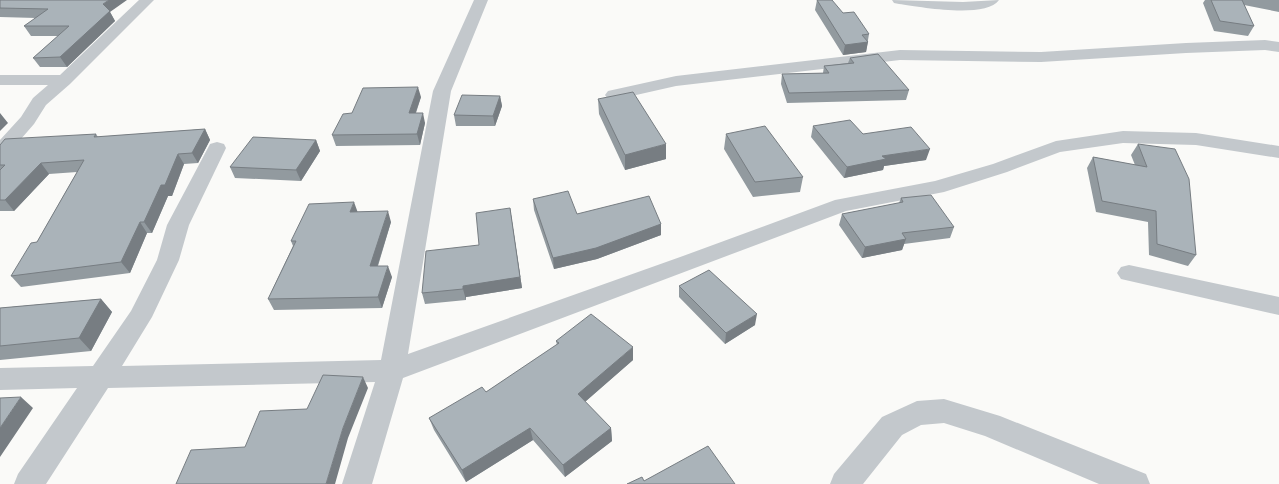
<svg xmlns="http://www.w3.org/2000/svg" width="1279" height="484" viewBox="0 0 1279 484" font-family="Signika,sans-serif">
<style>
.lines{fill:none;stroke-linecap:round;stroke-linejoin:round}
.street{fill:#c3c8cc;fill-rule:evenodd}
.wall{fill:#929a9f}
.shaded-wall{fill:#777d82}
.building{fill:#aab3b9;stroke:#777d82}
</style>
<rect width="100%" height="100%" fill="#fafaf8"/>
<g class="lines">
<path class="street" d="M139,0H154L70,84L46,105L34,124L7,155L0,157V140L21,117L33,98L48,85H0V75H60Z
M474,0H488L451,91L408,354L683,256L835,200L935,181L993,164L1056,141L1123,131L1196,133L1279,146V158L1196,145L1123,143L1060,152L1007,172L944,192L846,211L403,378L372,484H342L375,382L108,388L46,484H14L18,474L77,388L0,390V368L93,366L131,311L157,260L167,225L210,144L217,142L224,144L226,148L189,225L179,260L152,317L122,366L381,360L433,91Z
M892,0L963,2L999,0C986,19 920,7 899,4L894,3Z
M1265,40L1279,42V52L1265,50L1186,53L1041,62L900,60L676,86L614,100L608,99L605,95L608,91L676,76L900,50L1041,52L1186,43Z
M1129,265L1279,297V315L1121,279L1117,273L1121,267Z
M944,399L1000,416L1146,474L1150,484H1099L985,436L944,423L921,425L902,435L863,484H830L834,474L882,417L917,401Z"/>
</g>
<path class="wall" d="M0,0L110,12L115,21L67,67H40L33,58L58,36H31L24,26L36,18L0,17Z
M817,0L843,13L869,34L866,52L843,55L815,10Z
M1205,0H1242L1243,2L1242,0H1279V12L1244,5L1254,26L1248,36L1214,31L1203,3Z
M850,58L909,90L906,100L787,103L781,84L782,74L823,73L824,66L848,63Z
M500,96L502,106L495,126H456L454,115Z
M421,97L416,113L425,123L420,145L336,146L332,135L352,113Z
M598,99L666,159L625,170L599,114Z
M813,126L863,134L926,160L884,166L883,170L844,178L811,137Z
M205,129L210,140L198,163L184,164L172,196H168L152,233H147L130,273L21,287L11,276L37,242L77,172L49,174L14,211H0V145L96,134L98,137Z
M726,134L803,177L800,192L753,197L724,149Z
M316,140L320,151L301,181L235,178L230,167Z
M1138,144L1196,255L1188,266L1149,255L1148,222L1096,212L1087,168L1093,157L1135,165L1131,155Z
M901,198L954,227L950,238L904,244L902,250L862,258L839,225L842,214L899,203Z
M533,199L577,214L661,224V235L597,259L554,269L534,210Z
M510,208L522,288L466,297V300L425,304L422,293L479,245Z
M358,212L391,222L378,266L392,277L382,308L274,310L268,299L293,246L291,241Z
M679,286L755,325L725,344L679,297Z
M101,299L112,312L91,351L0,360V308Z
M556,341L633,360L585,402L611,428L612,441L565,477L533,440L466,482L434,430L429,418L486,392L557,345Z"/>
<path class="shaded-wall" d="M109,0H127L110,12L115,21L67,67L60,57L103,4Z
M868,42L866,52L843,55L845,45Z
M418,87L421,97L412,123L409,113Z
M500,96L502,106L495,126L493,116Z
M0,113L8,123L0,131Z
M423,113L425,123L420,145L417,134Z
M205,129L210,140L198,163L192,153Z
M316,140L320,151L301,181L296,170Z
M666,144V159L625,170V155Z
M930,149L926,160L884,166L883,170L844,178L847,167L882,156Z
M178,154L184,164L172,196H168L152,233L144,222L161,185Z
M41,163L49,174L14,211L5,200Z
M354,202L358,213L350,212Z
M510,208L522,288L466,297V300L463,289V286Z
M388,211L391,222L374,277L370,266Z
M140,222L147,233L130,273L121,262Z
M661,224V235L597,259L554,269L553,258Z
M906,239L902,250L862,258L865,247Z
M388,266L392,277L382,308L378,297Z
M101,299L112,312L91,351L79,338Z
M757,314L755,325L725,344L726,333Z
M633,347V360L579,407L578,394Z
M363,377L368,388L348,438L335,484H326L343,428Z
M21,397L33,408L0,457V428Z
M530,428L533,440L466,482L462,470Z
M611,428L612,441L565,477L563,465Z"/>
<path class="building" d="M0,0H109L103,4L110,11L60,57L33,58L69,26H24L48,9L0,8Z
M817,0H832L843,13L854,12L869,34L862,35L868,42L845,45Z
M1211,0H1242L1254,26L1220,21Z
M878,54L909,90L789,93L782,74L829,73L824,66L854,63L850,58Z
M418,87L409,113H423L417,134L332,135L343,114L352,113L363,88Z
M633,92L666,144L625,155L598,99Z
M462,95L500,96L493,116L454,115Z
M850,120L863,134L911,127L930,149L882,156L886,159L847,167L813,126Z
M765,126L803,177L755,182L726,134Z
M205,129L192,153L178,154L165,185H161L144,222H140L121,262L11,276L31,243L37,242L84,160L41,163L5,200H0V170L5,165H0V145L5,139L96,134L94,137Z
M253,137L316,140L296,170L230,167Z
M1138,144L1175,149L1189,179L1196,255L1157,244L1156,211L1102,201L1093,157L1147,167Z
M568,191L577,214L649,196L661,224L596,248L553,258L533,199Z
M931,195L954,227L902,233L906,239L865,247L842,214L903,202L901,198Z
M354,202L350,212L388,211L370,266H388L378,297L268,299L296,241H291L309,204Z
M510,208L520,277L463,286V289L422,293L426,251L479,245L476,213Z
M709,270L757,314L726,333L679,286Z
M101,299L79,338L0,346V308Z
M591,314L633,347L578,394L611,428L563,465L530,428L462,470L429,418L482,387L486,392L559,343L556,341Z
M323,375L363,377L343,428L326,484H176L191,450L245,447L260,411L307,409Z
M21,397L0,428V398Z
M708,446L735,484H627L642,477L644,481Z"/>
</svg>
